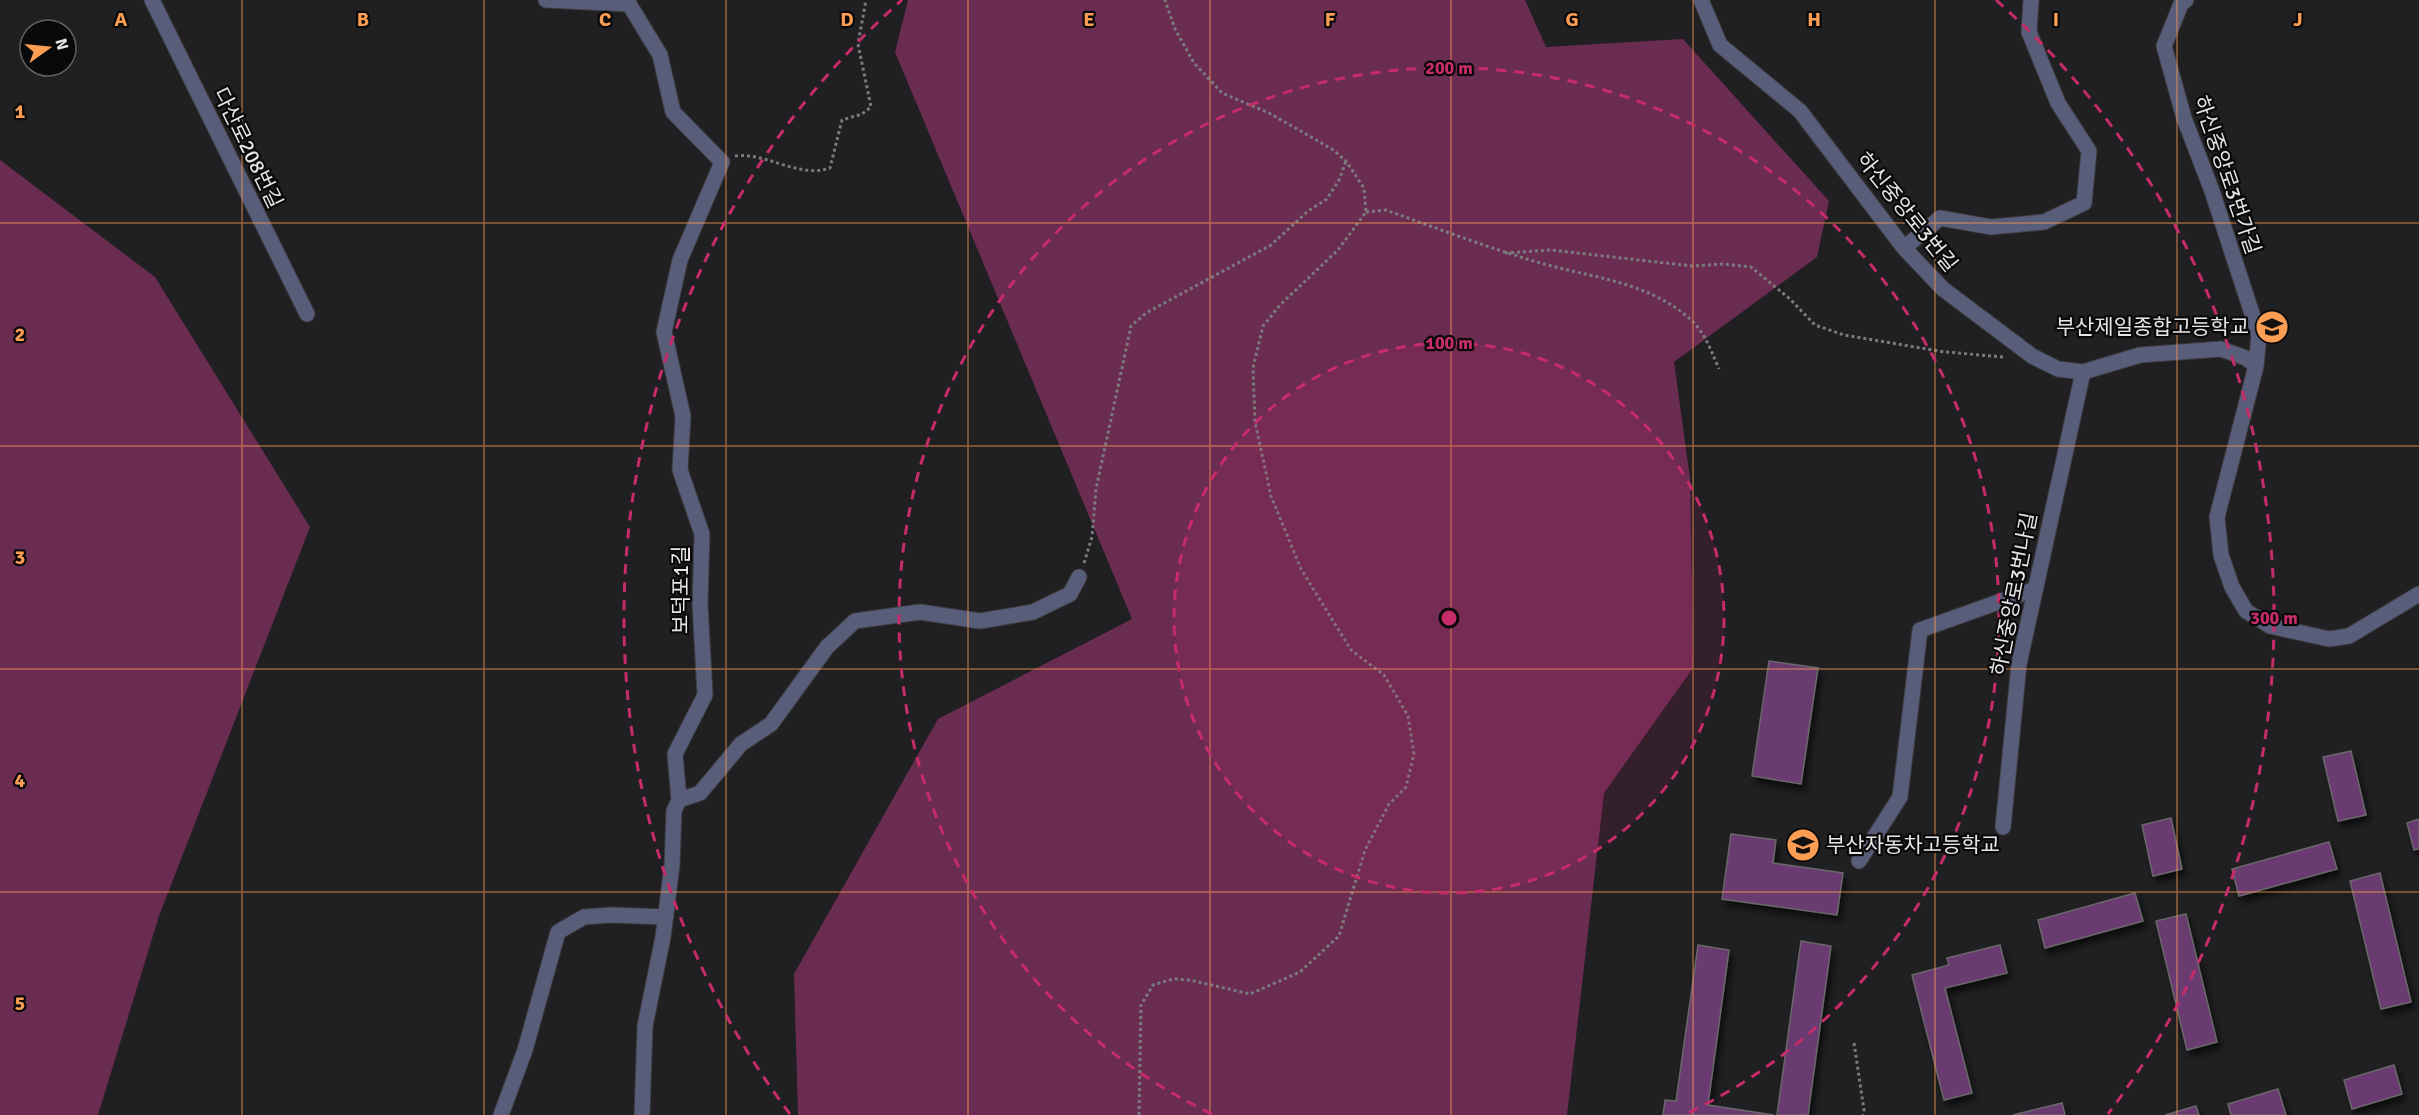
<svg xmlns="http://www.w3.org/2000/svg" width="2419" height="1115" viewBox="0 0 2419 1115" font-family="Signika,'Noto Sans KR',sans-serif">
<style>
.forest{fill:#6b2c51}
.building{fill:#6a3b71;stroke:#6a676a;stroke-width:1.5;filter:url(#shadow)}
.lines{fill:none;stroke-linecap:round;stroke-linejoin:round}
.minor-casing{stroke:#3c3b3e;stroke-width:17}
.path{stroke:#7b7a7c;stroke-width:3;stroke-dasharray:3 3;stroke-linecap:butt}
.minor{stroke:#585d7a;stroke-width:15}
.grid{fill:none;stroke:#fc9d54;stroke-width:1.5;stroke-opacity:0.55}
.ring{fill:none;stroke:#c62c69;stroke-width:3;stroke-dasharray:10 8}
.labels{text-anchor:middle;stroke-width:4.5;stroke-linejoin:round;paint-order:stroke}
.street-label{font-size:21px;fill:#e6e5e7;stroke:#0a090a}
.poi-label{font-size:21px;fill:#e6e5e7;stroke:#0a090a;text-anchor:end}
.grid-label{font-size:20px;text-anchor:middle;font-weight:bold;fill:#fc9d54;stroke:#0a090a;stroke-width:4.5;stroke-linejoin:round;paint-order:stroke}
.centre{fill:#c62c69;stroke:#0a090a;stroke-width:3}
.ring-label{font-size:18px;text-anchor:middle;font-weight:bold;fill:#c62c69;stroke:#0a090a;stroke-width:4.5;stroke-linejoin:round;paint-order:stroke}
</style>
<defs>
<filter id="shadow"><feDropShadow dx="3.5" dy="6" stdDeviation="3" flood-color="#0009"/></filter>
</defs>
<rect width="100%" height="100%" fill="#201f22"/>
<path class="forest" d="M908,0H1525L1546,47L1683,39L1829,201L1817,257L1674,362L1690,478L1693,668L1604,793L1567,1115H798L794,974L938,719L1132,619L895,52Z
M0,160L155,277L310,527L159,916L98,1115H0Z"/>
<path class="building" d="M1769,661L1818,668L1801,784L1752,776Z
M2351,751L2366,815L2338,821L2323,757Z
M2171,818L2182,869L2153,876L2142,825Z
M2419,819V849L2414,850L2407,823Z
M1731,834L1776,840L1773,863L1843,873L1837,915L1722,899Z
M2329,842L2337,869L2239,896L2232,869Z
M2380,873L2411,1002L2381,1009L2350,881Z
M2135,893L2143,921L2045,948L2038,920Z
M2186,914L2217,1042L2187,1050L2156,921Z
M1801,941L1831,946L1808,1115H1777Z
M1698,945L1729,950L1708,1105L1774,1115H1663L1665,1100L1676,1101Z
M2000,945L2007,973L1945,988L1972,1093L1944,1100L1912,975L1949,965L1947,958Z
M2394,1065L2402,1094L2352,1109L2344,1080Z
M2278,1089L2286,1115H2231L2228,1104Z
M2062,1103L2065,1115H2013Z
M2196,1106L2199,1115H2165Z"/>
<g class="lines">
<defs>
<path id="minor" d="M152,0L307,314
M546,0L629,4L660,55L673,112L722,162L680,260L664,332L683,416L680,470L702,534L700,604L705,695L675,754L679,800L674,811L672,865L663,937L645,1026L642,1115
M1701,0L1720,45L1800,111L1904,248L1943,289L2032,356L2058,369L2083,372L2140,355L2221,349L2246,358L2256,366L2217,517L2221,555L2232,587L2246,611L2270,626L2329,639L2349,636L2419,594
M2186,0L2181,4L2164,46L2184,118L2212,191L2259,335L2256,366
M1904,248L1940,218L1991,227L2044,222L2084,203L2089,151L2058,103L2029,32L2031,0
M679,800L700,793L741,744L771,724L827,647L855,621L920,612L980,621L1033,612L1070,594L1079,577
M2003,827L2019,664L2083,372
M1859,861L1900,797L1920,630L2035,589
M501,1115L525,1050L558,932L584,917L610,915L666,917"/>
</defs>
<use href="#minor" class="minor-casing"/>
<path class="path" d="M735,156C767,152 799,179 830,168L842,120L862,114L871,107L858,44L866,0
M1366,212L1386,210C1436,228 1486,247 1537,262C1587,277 1640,280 1683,313C1704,329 1709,346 1719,369
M1505,253L1551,250L1692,266L1723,264L1751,267L1790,299L1815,325L1844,335L1945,352L2004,357
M1084,563L1092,537L1096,489L1131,326L1146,313L1271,245L1308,211L1327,199L1339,180L1346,161
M1854,1043L1864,1110L1863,1115
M1139,1115L1141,1005L1153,985L1173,979L1190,980L1250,994L1300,972L1339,936L1365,850L1389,804L1406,787L1414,754L1408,716L1384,675L1351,650L1301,569L1271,496L1255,422L1253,368L1263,326L1281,304L1338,250L1366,212L1364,188L1346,161L1332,149L1269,113L1222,93L1194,63L1175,29L1165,0"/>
<use href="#minor" class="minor"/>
</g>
<path class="grid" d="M242,0V1115M484,0V1115M726,0V1115M968,0V1115M1210,0V1115M1451,0V1115M1693,0V1115M1935,0V1115M2177,0V1115M0,223H2419M0,446H2419M0,669H2419M0,892H2419"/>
<circle cx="1449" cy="618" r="275" fill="#c62c69" fill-opacity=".12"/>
<g class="ring">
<circle cx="1449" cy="618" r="275"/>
<path d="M1212 1114A550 550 0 1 1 1686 1114"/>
<path d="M790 1114A825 825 0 0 1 902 0M1996 0A825 825 0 0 1 2108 1114"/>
</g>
<defs>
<symbol id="school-disc" viewBox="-11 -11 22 22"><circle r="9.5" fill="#fc9d54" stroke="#0a090a"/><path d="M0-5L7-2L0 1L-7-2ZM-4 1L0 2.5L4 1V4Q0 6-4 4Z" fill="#111"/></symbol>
</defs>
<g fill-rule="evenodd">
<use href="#school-disc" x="2253" y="308" width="38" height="38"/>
<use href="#school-disc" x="1784" y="826" width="38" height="38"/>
</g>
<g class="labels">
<g class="street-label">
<text transform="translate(248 148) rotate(64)" y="7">다산로208번길</text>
<text transform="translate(2227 175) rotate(71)" y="7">하신중앙로3번가길</text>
<text transform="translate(1907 212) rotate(51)" y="7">하신중앙로3번길</text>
<text transform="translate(681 590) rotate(-90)" y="7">보덕포1길</text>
<text transform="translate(2014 594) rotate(-79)" y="7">하신중앙로3번나길</text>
</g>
<g class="poi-label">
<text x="2249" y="334">부산제일종합고등학교</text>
<text x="1826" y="852" text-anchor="start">부산자동차고등학교</text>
</g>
</g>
<g class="grid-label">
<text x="121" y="26">A</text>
<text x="363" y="26">B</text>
<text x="605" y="26">C</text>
<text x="847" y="26">D</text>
<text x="1089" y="26">E</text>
<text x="1330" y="26">F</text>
<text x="1572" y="26">G</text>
<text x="1814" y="26">H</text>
<text x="2056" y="26">I</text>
<text x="2298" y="26">J</text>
<text x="20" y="118">1</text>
<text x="20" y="341">2</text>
<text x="20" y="564">3</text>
<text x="20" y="787">4</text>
<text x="20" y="1010">5</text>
</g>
<circle cx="1449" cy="618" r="9" class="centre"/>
<g class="ring-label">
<text x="1449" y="74">200 m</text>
<text x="1449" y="349">100 m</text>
<text x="2274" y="624">300 m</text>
</g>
<g transform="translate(48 48) rotate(75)"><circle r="28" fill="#0a090a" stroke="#626162" stroke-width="1.5"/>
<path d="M0-4.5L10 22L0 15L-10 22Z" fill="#fc9d54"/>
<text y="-9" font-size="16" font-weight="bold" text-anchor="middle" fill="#e6e5e7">N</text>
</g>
</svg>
